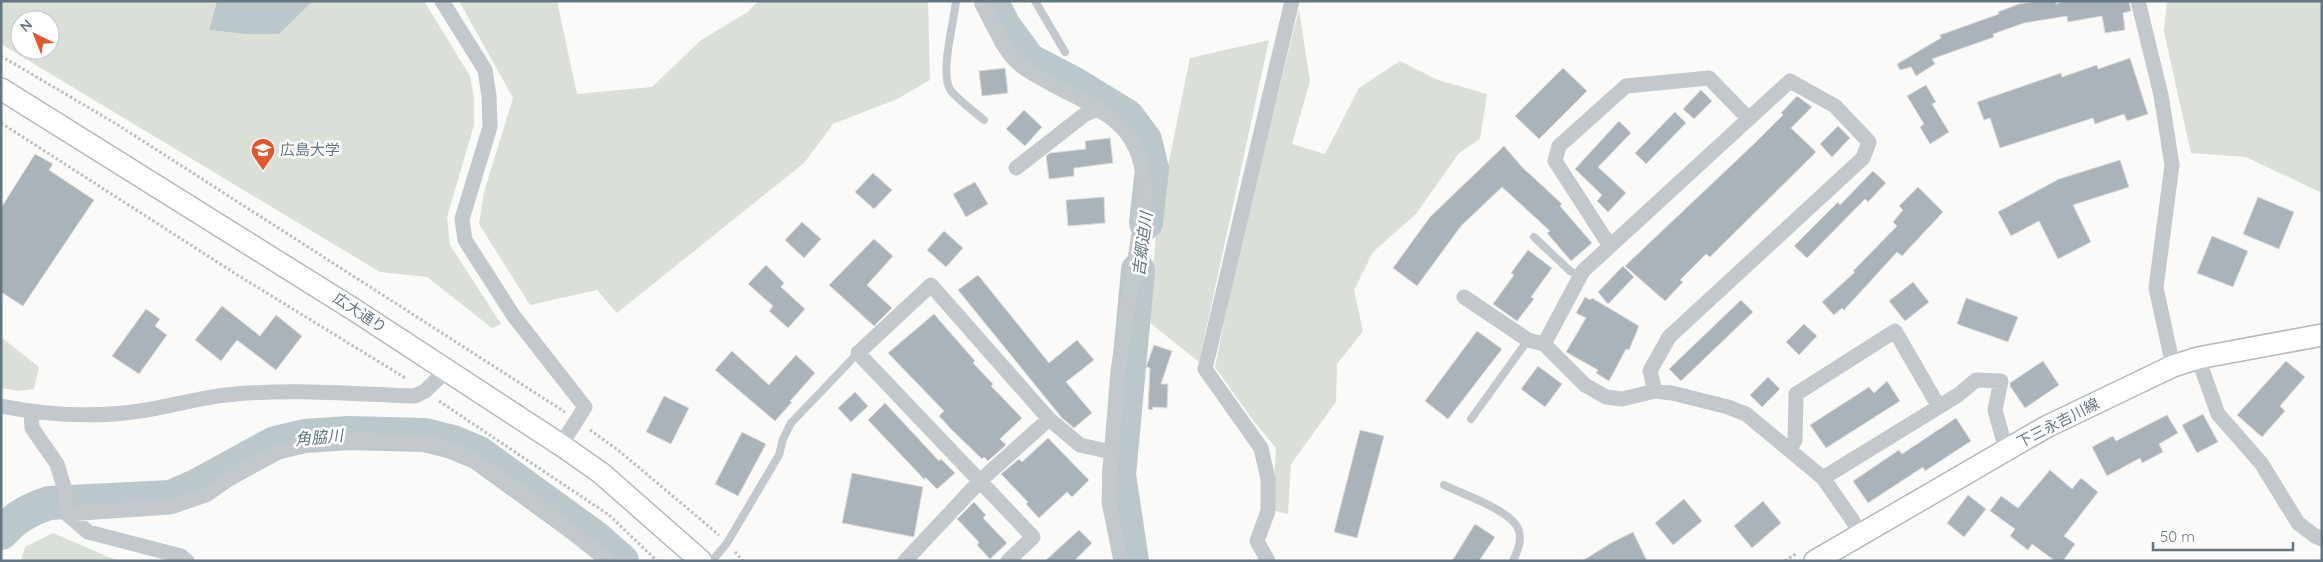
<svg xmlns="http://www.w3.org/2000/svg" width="2323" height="562" viewBox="0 0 2323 562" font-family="Quicksand,'Noto Sans JP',sans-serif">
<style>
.green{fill:#dadfd7;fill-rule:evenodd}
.water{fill:#bbc7cb}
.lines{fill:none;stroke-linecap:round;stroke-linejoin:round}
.river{stroke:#bbc7cb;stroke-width:34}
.building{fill:#aab3b9;stroke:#dcdcda}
.secondary-casing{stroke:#b3babf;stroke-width:24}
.path{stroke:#bbbfc2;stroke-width:3;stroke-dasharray:2.5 2.5;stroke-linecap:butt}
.lane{stroke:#c3c8cc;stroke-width:8}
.street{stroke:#c3c8cc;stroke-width:15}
.secondary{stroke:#fff;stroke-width:21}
.labels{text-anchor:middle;stroke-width:5;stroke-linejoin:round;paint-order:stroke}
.poi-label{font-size:15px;fill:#657683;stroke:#fff;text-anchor:start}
.street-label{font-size:15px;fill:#657683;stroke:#fff}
.water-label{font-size:16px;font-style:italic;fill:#60757c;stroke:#fff}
</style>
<rect width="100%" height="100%" fill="#fafaf8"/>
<path class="green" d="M1,1H217L209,30L244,34H279L313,1H424L470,76L474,97V125L447,217L450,245L501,324L492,328L427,277L380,272L1,44ZM20,20H50V50H20Z
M459,1H557L577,94L652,87L701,40L748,12L758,1H928L930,80L897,99L833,124L804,163L617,313L597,290L530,305L479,224L484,192L513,98Z
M2167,1H2322V193L2246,157L2191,153L2164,32Z
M1299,9L1310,81L1292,144L1325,154L1359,88L1400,61L1438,80L1487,94L1480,139L1459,153L1416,214L1373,252L1354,290L1363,331L1337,364L1336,402L1291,464L1288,514L1272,510L1276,448L1252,419L1215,367L1239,249Z
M1269,40L1199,362L1149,322L1157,220L1190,58Z
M1,337L39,367L34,389L18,391L1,388Z
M53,533L118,561H21L25,547Z"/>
<path class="water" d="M217,1H313L279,34H244L209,30Z"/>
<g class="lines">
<path class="river" d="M991,1L1004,26L1029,60L1073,83L1127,116L1145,140L1152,169L1146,223
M1,533C14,518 30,509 49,503L171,497L198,485L275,443L305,436L349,433L425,435L453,442L479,453L596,538L622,561
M1132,561L1119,475L1138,270"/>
</g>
<path class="building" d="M2036,1H2056V4L2065,1H2129L2131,11L2123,13L2125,30L2105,33L2102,16L2068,22L2067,16L2024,23L1993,34L1994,37L1932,59L1935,64L1916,76L1911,67L1900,70L1897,64L1941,38L1940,35L1999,14L1998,12L2019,4Z
M2130,58L2148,114L2127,121L2124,114L2095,124L2093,118L2000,148L1990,118L1984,120L1977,102L2061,73L2062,77L2097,65L2098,69Z
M1005,68L1008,93L982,96L979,71Z
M1563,68L1587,91L1539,139L1515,116Z
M1926,85L1936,102L1932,104L1949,132L1930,144L1920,127L1924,124L1907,96Z
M1701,90L1712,101L1694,119L1683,109Z
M1797,96L1812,107L1791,128L1816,152L1710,257L1706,254L1680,280L1683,282L1665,301L1625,266L1756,142L1783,115L1781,113Z
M1024,110L1042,127L1025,146L1006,129Z
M1675,112L1686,123L1646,164L1635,153Z
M1619,121L1631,133L1598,167L1626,193L1608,212L1597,201L1602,195L1575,169Z
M1838,126L1850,138L1832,157L1820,144Z
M1110,138L1113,163L1074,168V176L1049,179L1046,156L1050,153L1086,149L1085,141Z
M1504,146L1522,167L1562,204L1560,206L1592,243L1571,261L1547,233L1550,231L1502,187L1461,226L1417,286L1393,268L1430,217Z
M35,154L53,164L49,170L94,200L23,306L1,292V208Z
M2120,160L2129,187L2073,205L2091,242L2058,259L2039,221L2011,236L1998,212L2059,179Z
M1873,171L1886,183L1868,202L1865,199L1807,258L1794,246L1838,202L1840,205Z
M873,173L892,190L874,209L855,192Z
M975,182L988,204L966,217L953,194Z
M1918,187L1943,212L1902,256L1897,252L1844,310L1842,308L1834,315L1822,302L1855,272L1853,271L1897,226L1893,222L1903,210L1899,206Z
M1104,197L1105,223L1068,226L1066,200Z
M2258,197L2294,212L2279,249L2243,234Z
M802,222L821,239L804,258L785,240Z
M944,231L963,248L946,267L927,250Z
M2212,236L2248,251L2233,287L2197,273Z
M874,239L893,256L867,285L892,308L874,326L829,285Z
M1528,250L1552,268L1531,297L1534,299L1517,321L1493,304L1514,275L1511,273Z
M766,265L784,283L781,287L805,309L788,328L769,311L773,306L748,284Z
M1623,266L1634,277L1608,304L1598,292Z
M978,275L1049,363L1077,340L1094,360L1066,382L1092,413L1074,428L1062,418L958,290Z
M1913,282L1929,302L1905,321L1889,301Z
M1585,297L1590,300L1592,298L1639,326L1629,350L1626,349L1609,381L1596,373L1598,370L1566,352L1586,318L1576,313Z
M1966,298L2018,317L2008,342L1957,324Z
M1741,300L1753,312L1681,381L1669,369Z
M222,306L260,336L276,315L302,336L276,370L237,340L221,361L195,340Z
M146,309L160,319L155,326L167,335L139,374L112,356Z
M934,314L975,361L973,363L993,384L991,386L1022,418L1000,439L1006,445L988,461L984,457L982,459L952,430L939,416L944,411L888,353Z
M1804,324L1817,336L1799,355L1786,342Z
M1477,331L1502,349L1448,419L1425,401Z
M1154,345L1172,351L1161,384H1168L1167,408L1153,407L1152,410L1148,409L1150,368L1146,367Z
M732,351L769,385L796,355L815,373L790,401L792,402L775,421L715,370Z
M2043,361L2059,385L2025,408L2010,386V383Z
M2286,361L2305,377L2280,406L2285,411L2262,437L2237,415Z
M1538,366L1562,384L1545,407L1521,389Z
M1768,377L1780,389L1762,407L1750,395Z
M1887,381L1900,401L1826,448L1810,425L1869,387L1874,393Z
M855,392L868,406L851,422L838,408Z
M664,396L689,408L671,444L646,432Z
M885,403L939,461L941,459L955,473L937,489L925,477V480L868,420Z
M2203,414L2218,442L2197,453L2182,425Z
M2167,415L2178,433L2159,444L2163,452L2142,463L2140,458L2107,476L2092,447L2113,436L2116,441Z
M1956,418L1971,441L1925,471L1923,467L1868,503L1853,481L1899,450L1902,454Z
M1360,430L1384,436L1357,538L1334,532Z
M742,432L766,444L738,496L715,484Z
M1048,438L1089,480L1072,497L1067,492L1039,518L1026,504L1028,502L1001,474L1019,459L1022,462Z
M2050,470L2072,489L2081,478L2098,492L2064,536L2075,544L2063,561H2055L2032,544L2028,550L2010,536L2015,529L1990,511L2001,496L2018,508Z
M852,473L923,487L914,537L842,523Z
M1968,495L1986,509L1964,537L1947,523Z
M1684,499L1702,521L1673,545L1655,523Z
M1763,501L1781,523L1752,548L1734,526Z
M974,502L986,515L983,518L1007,543L990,559L977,545L979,542L957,519Z
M1475,524L1495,537L1479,561H1452Z
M1079,530L1092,543L1074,561H1045Z
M1633,532L1647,561H1582L1611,543Z"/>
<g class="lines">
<defs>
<path id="secondary" d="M1,89L353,309L561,445L601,473L701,561
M1815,561L2046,427L2173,366L2198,358L2322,335"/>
</defs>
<use href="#secondary" class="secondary-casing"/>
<path class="path" d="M1,56L118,125L565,412
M1,123L239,276L407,379
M439,401L609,515L657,561
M590,430L618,450L719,535
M735,552L743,561
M1785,561L1797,553"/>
<path class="lane" d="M956,1C954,22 939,75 951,91C960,101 973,111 984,120
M1035,1L1065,52
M1534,237L1570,271L1580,276
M1471,419L1528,340
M1444,485C1462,494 1514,511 1519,531C1522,543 1517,551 1513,561
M712,561L727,543L779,455L783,439L791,423L858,353"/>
<path class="street" d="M442,1L485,70L489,96L490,127L462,219L465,240L513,315L585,407L561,445
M982,1C993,23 1001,48 1019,64C1029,73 1043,79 1055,86C1108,113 1143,127 1145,193L1118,371L1110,470L1109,502L1121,561
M2138,1L2161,95L2172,165L2156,288L2173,366
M1016,168L1084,115L1099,108
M1610,246L1555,161L1559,146L1626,86L1709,78L1749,119
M1464,297L1528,340L1544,344L1585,385L1606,397L1622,399L1655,391L1672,393L1728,407L1746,414L1823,478L1853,521L1860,535
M1544,344L1583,271L1790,81L1835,106L1869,142L1863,158L1669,337L1650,371L1655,391
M2198,358L2218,414L2261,463L2298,523L2315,536L2322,539
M1,406C47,415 94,418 140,411C169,407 197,398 226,395C288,388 353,394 415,396L425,391L447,370
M31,412L32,428L57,464L66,494L65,509L67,514L88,532L181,556L187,561
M1790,449L1795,440L1796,394L1895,331L1939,407
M1823,478L1958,395L1976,380L2001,381L1995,410L2006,450
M67,514L170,507L206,495L239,472L278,452L312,442L356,440L432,444L452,450L477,462L516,488L608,561
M905,561L981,480L1049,419
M1008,561L1033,537L858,353L931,285L1049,419L1080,445L1111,452
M1268,561L1257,541L1268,511V479L1261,448L1205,369L1292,1"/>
<use href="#secondary" class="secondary"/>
</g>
<defs>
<symbol id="university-pin" viewBox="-11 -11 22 30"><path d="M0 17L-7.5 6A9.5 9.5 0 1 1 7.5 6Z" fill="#e4572e" stroke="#fff"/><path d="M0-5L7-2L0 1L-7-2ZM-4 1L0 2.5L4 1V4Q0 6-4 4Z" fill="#fff"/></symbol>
</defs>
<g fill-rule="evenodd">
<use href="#university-pin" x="249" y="136" width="28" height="38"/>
</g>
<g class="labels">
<g class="poi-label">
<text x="280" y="155">広島大学</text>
</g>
<g class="street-label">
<text transform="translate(360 313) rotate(33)" y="5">広大通り</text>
<text transform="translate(2058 423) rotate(-27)" y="5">下三永吉川線</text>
</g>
<g class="water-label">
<text transform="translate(1142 244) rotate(-83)" y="6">吉郷迫川</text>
<text transform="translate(319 437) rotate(-5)" y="6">角脇川</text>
</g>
</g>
<rect width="2323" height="562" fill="none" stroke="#657683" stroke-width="5"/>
<g transform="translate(35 35) rotate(317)"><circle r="24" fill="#ffffff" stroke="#c1c8cd"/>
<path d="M0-4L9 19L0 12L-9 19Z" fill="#e4572e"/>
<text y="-8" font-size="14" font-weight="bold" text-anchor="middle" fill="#657683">N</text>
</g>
<path d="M2153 542v8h140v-8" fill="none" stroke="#657683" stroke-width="2.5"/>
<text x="2160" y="542" font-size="15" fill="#657683" stroke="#ffffff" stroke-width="4" paint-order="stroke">50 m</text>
</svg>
